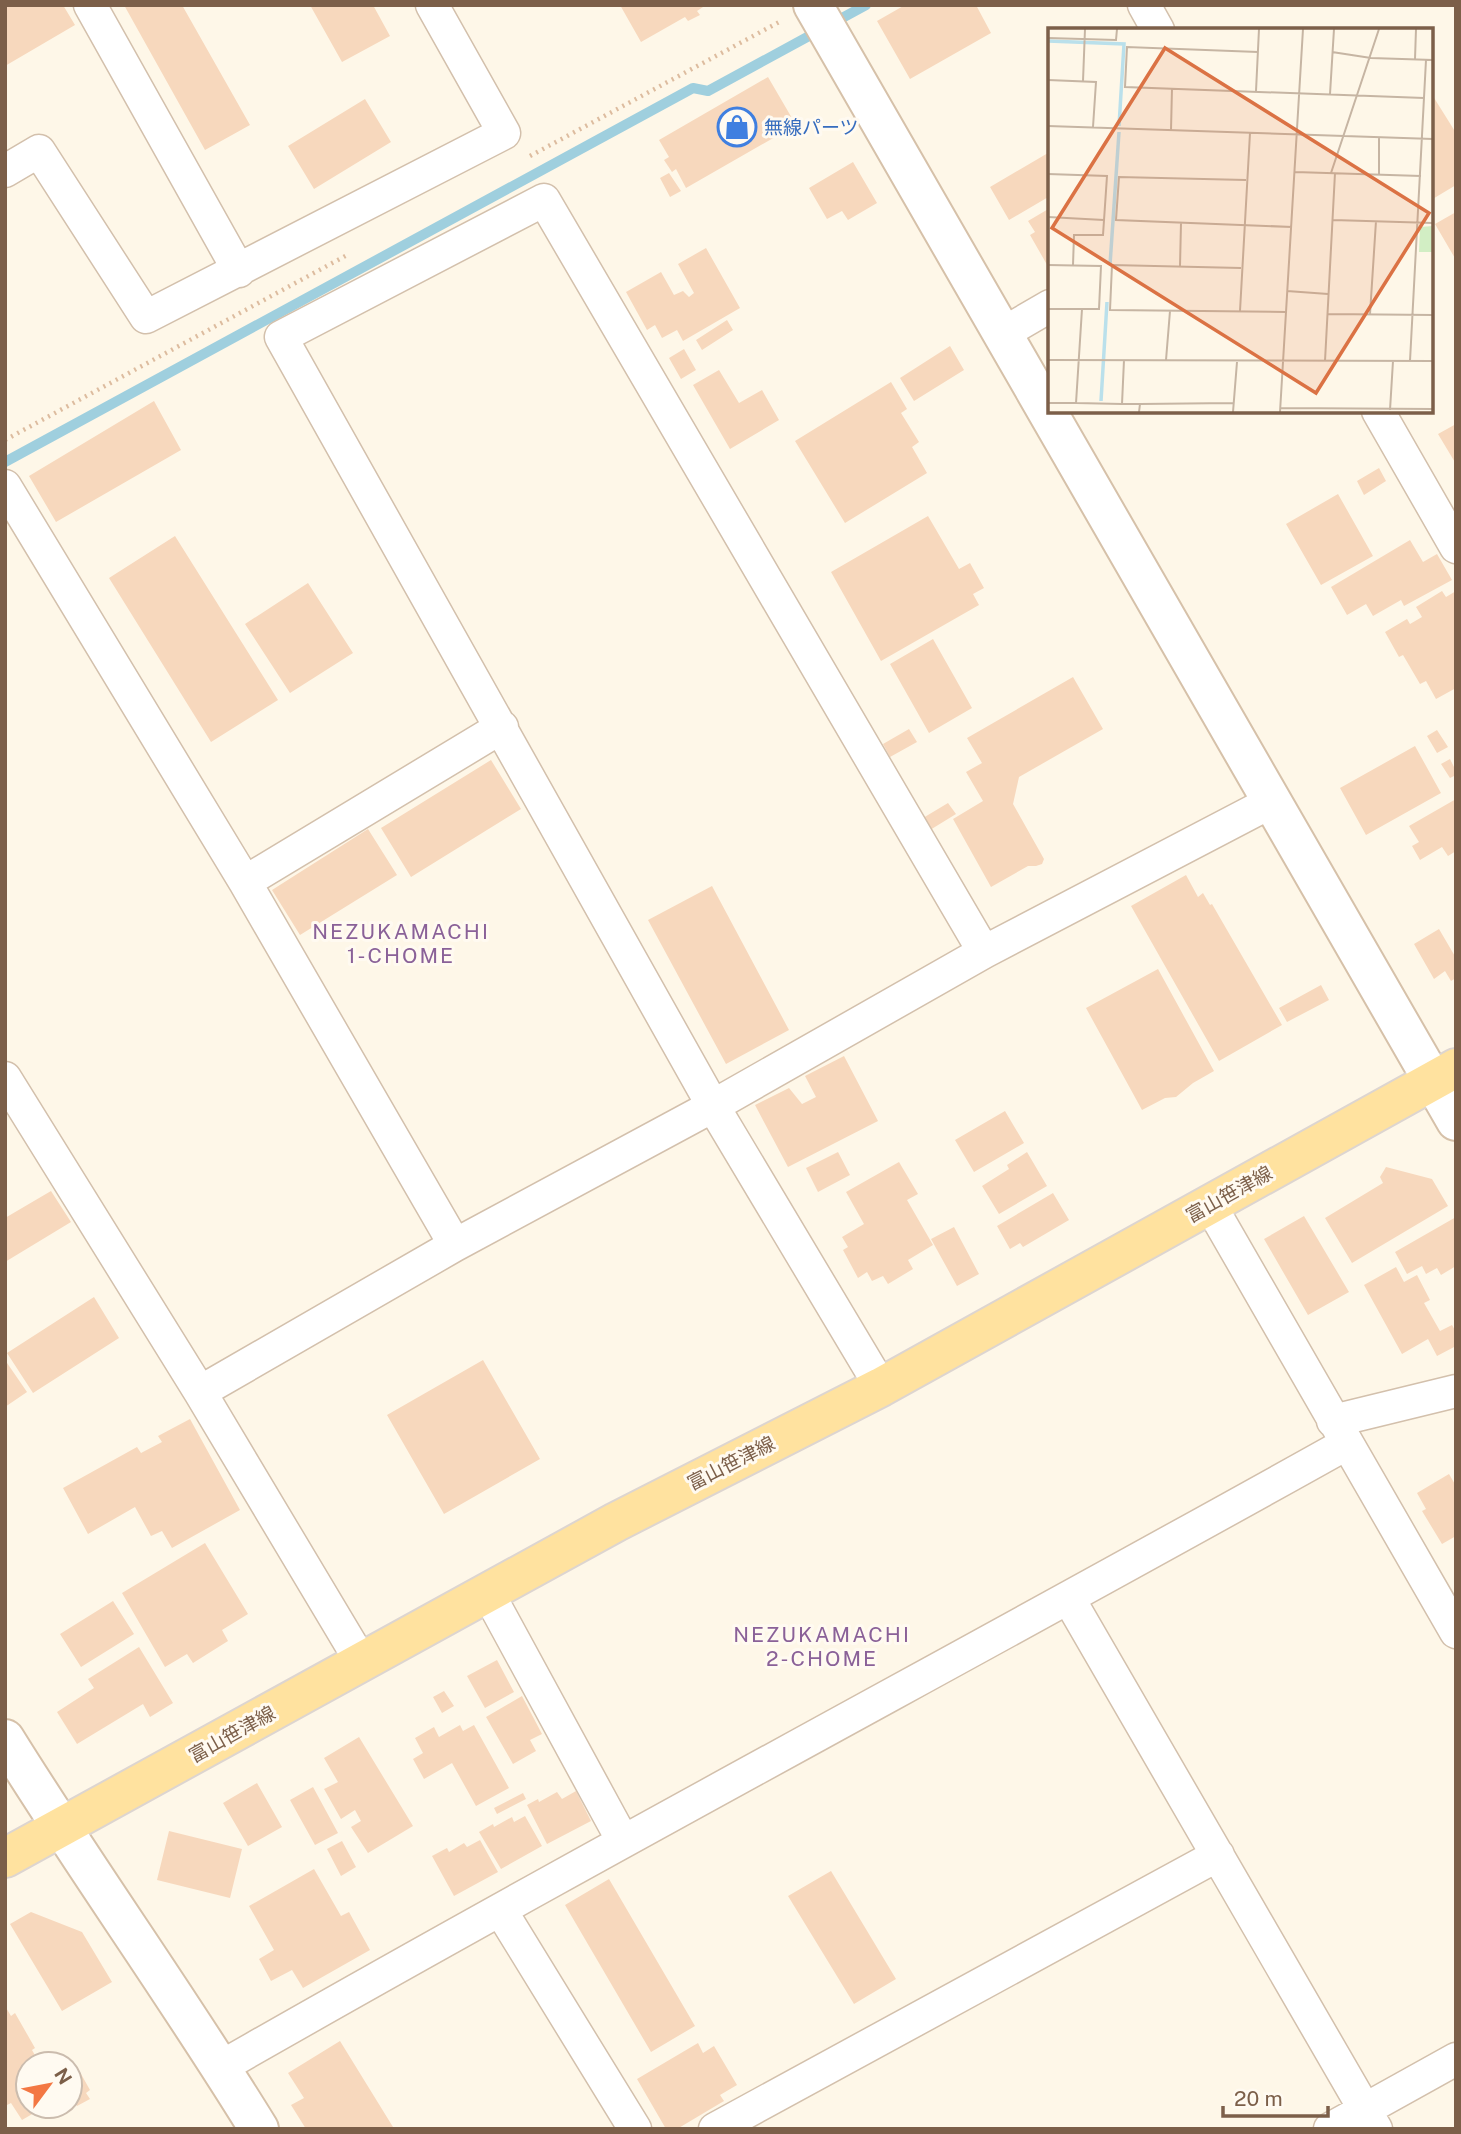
<svg xmlns="http://www.w3.org/2000/svg" width="1461" height="2134" viewBox="0 0 1461 2134" font-family="'Public Sans','Noto Sans JP',sans-serif">
<style>
.lines{fill:none;stroke-linecap:round;stroke-linejoin:round}
.stream{stroke:#9fcfde;stroke-width:10}
.building{fill:#f7d8bd}
.street-casing{stroke:#d3c0ac;stroke-width:35}
.secondary-casing{stroke:#d6c1a9;stroke-width:42}
.primary-casing{stroke:#ddd5d0;stroke-width:42}
.path{stroke:#ddbc9f;stroke-width:4.5;stroke-dasharray:2 5;stroke-linecap:butt}
.street{stroke:#fff;stroke-width:32}
.secondary{stroke:#fff;stroke-width:38}
.primary{stroke:#ffe29f;stroke-width:38}
.labels{text-anchor:middle;stroke-width:6;stroke-linejoin:round;paint-order:stroke}
.shop-label{font-size:19px;fill:#366cbe;stroke:#fffaf1;text-anchor:start}
.street-label{font-size:19px;fill:#7c5f49;stroke:#fffaf1}
.neighbourhood-label{font-size:21px;letter-spacing:2px;fill:#8a6198;stroke:#fffaf1}
.inset-river{fill:none;stroke:#bae0eb;stroke-width:3.5}
.inset-road{fill:none;stroke:#c6b5a3;stroke-width:2}
.view{fill:#db7244;fill-opacity:0.15;stroke:#db7244;stroke-width:3.5}
.inset-edge{fill:none;stroke:#7c5f49;stroke-width:3.5}
</style>
<rect width="100%" height="100%" fill="#fef7e8"/>
<g class="lines">
<path class="stream" d="M5,462L693,88L708,91L866,5"/>
</g>
<path class="building" d="M5,5H63L75,25L5,66Z
M124,5H182L250,125L205,150Z
M310,5H373L390,36L342,62Z
M620,5H706L697,11L700,15L688,21L685,17L641,42Z
M905,5H976L991,33L910,79L877,21Z
M768,77L796,125L686,188L676,169L672,172L664,160L669,157L659,140Z
M1431,93L1456,133V185L1431,200Z
M365,99L391,142L314,189L288,146Z
M1048,153L1050,156V196L1009,220L990,187Z
M853,162L877,203L848,220L842,211L827,219L809,188Z
M669,173L681,191L670,197L660,178Z
M1050,208V270L1030,235L1035,232L1028,221Z
M1456,212V260L1435,224Z
M706,248L740,308L683,341L677,330L662,338L655,325L647,330L626,292L661,272L674,295L683,291L689,297L694,293L678,264Z
M727,320L733,330L702,350L696,340Z
M950,346L964,370L914,401L900,378Z
M684,349L696,370L681,379L669,358Z
M719,370L739,403L762,390L779,420L730,449L693,385Z
M891,382L907,409L901,413L919,442L912,447L927,473L845,523L795,441Z
M154,401L181,450L56,522L29,476Z
M1456,424V464L1438,434Z
M1379,468L1386,481L1364,495L1357,481Z
M1338,494L1373,556L1321,585L1286,524Z
M928,516L959,569L970,563L984,588L973,594L979,605L881,661L831,572Z
M175,536L278,700L211,742L109,578Z
M1410,540L1423,562L1437,554L1452,580L1404,606L1401,600L1373,616L1366,604L1347,615L1331,587Z
M308,583L353,653L290,693L245,624Z
M1442,591L1446,597L1456,591V688L1436,699L1426,681L1420,684L1403,655L1399,657L1385,632L1407,619L1410,624L1422,617L1416,607Z
M933,639L972,708L929,733L890,664Z
M1073,677L1103,729L1019,777L1013,804L1044,859L1042,864L1036,866H1028L991,887L953,819L983,801L966,772L982,763L967,738Z
M909,729L917,742L890,757L883,744Z
M1437,730L1448,747L1437,753L1427,736Z
M1415,746L1441,793L1366,835L1340,788Z
M1450,759L1456,771V775L1450,778L1441,764Z
M491,760L521,809L411,877L381,828Z
M1456,799V851L1448,856L1442,847L1420,860L1412,846L1419,842L1409,826Z
M948,803L956,814L930,830L923,818Z
M368,829L397,875L300,935L272,890Z
M1186,875L1198,897L1203,893L1210,905L1212,904L1282,1025L1219,1061L1131,906Z
M712,886L789,1030L726,1064L648,920Z
M1439,929L1456,958V978L1451,981L1445,971L1434,979L1414,944Z
M1158,969L1214,1071L1193,1083L1176,1097L1165,1098L1142,1110L1086,1008Z
M1321,985L1329,1000L1287,1022L1279,1008Z
M844,1056L878,1121L788,1167L755,1105L789,1088L802,1104L816,1097L805,1076Z
M1005,1111L1024,1143L974,1172L955,1140Z
M838,1152L850,1175L818,1192L806,1168Z
M1027,1152L1047,1186L999,1214L982,1186L1009,1169L1007,1165Z
M899,1162L918,1194L907,1200L933,1245L908,1260L913,1269L888,1284L883,1276L872,1281L867,1272L858,1278L843,1250L848,1247L842,1237L864,1224L846,1192Z
M1386,1167L1432,1179L1448,1206L1352,1263L1325,1218L1383,1183L1380,1177Z
M51,1191L71,1222L5,1262V1218Z
M1053,1193L1069,1220L1023,1247L1020,1243L1010,1249L997,1226Z
M1304,1216L1349,1292L1308,1315L1264,1239Z
M1456,1217V1266L1441,1275L1437,1268L1426,1274L1422,1266L1407,1274L1395,1252Z
M954,1227L979,1274L957,1286L931,1239Z
M1396,1267L1404,1282L1417,1275L1430,1300L1424,1303L1440,1331L1452,1325L1456,1332V1346L1437,1356L1428,1339L1402,1354L1364,1285Z
M94,1297L119,1338L33,1393L7,1353Z
M5,1360L27,1392L5,1407Z
M483,1360L540,1459L444,1514L387,1415Z
M190,1419L240,1510L172,1548L162,1531L151,1536L135,1507L88,1534L63,1488L137,1447L141,1453L162,1442L158,1436Z
M1449,1474L1456,1486V1536L1442,1544L1422,1511L1426,1509L1417,1493Z
M205,1543L248,1614L222,1630L228,1641L193,1663L187,1654L165,1667L122,1593Z
M113,1601L134,1634L81,1667L60,1634Z
M139,1647L173,1703L150,1717L143,1704L77,1744L57,1712L94,1688L88,1679Z
M497,1660L514,1692L485,1708L467,1676Z
M444,1691L454,1706L442,1713L433,1697Z
M522,1696L542,1734L530,1740L536,1751L513,1764L486,1717Z
M460,1725L463,1731L474,1725L509,1788L476,1806L452,1763L424,1779L413,1759L423,1753L415,1738L434,1727L439,1737Z
M359,1737L413,1826L368,1853L351,1827L361,1821L355,1810L341,1819L324,1789L338,1782L324,1758Z
M257,1783L282,1827L248,1846L223,1803Z
M313,1787L338,1833L315,1845L290,1800Z
M576,1791L591,1821L547,1844L527,1805L538,1799L539,1802L557,1792L562,1799Z
M523,1793L526,1799L497,1814L494,1808Z
M525,1816L542,1846L501,1869L479,1832L493,1824L494,1827L512,1817L514,1822Z
M169,1831L242,1849L230,1898L157,1880Z
M480,1840L498,1872L454,1896L432,1856L447,1848L449,1852L464,1843L467,1847Z
M342,1841L356,1867L341,1876L327,1849Z
M314,1869L341,1916L349,1912L370,1950L303,1988L292,1970L271,1981L259,1959L274,1950L249,1906Z
M831,1871L896,1979L854,2004L788,1896Z
M609,1879L695,2026L651,2052L565,1905Z
M31,1912L82,1932L112,1982L62,2011L10,1924Z
M5,2006L11,2016L15,2013L35,2048L32,2050L40,2064H28V2106H46L22,2120L11,2103L5,2106Z
M340,2041L393,2127L390,2129H306L291,2105L304,2098L288,2073Z
M698,2043L703,2053L714,2046L737,2085L720,2095L724,2101L677,2129H666L637,2079Z
M81,2074L90,2090L86,2093L90,2099L77,2106L70,2093V2080Z"/>
<g class="lines">
<defs>
<path id="street" d="M90,5L239,271
M1144,5L1158,30
M5,171L39,151L146,317L504,133L432,5
M1002,334L1050,306
M1378,411L1456,547
M5,486L245,882L455,1245
M245,882L502,727
M5,1078L200,1392L362,1663
M1210,1205L1456,1632
M881,1387L713,1106L281,337L544,200L984,952
M200,1392L455,1245L713,1106L984,952L1271,802
M1333,1421L1456,1391
M488,1593L623,1841
M1069,1599L1376,2129
M501,1911L635,2129
M221,2067C593,1854 972,1653 1346,1444
M715,2129L1218,1855
M1330,2129L1456,2059"/>
<path id="secondary" d="M813,5L1456,1121
M5,1739C87,1871 178,1997 259,2129"/>
<path id="primary" d="M5,1858L616,1522L881,1387L1456,1068"/>
</defs>
<use href="#street" class="street-casing"/>
<use href="#secondary" class="secondary-casing"/>
<use href="#primary" class="primary-casing"/>
<path class="path" d="M530,156L781,21
M5,440L349,254"/>
<use href="#street" class="street"/>
<use href="#secondary" class="secondary"/>
<use href="#primary" class="primary"/>
</g>
<defs>
<symbol id="shop-ring" viewBox="-11 -11 22 22"><circle r="9.5" fill="#fffaf1" stroke="#3f7fe0" stroke-width="1.5"/><path d="M-5-2.5h2.3a2.7 3.5 0 0 1 5.4 0H5L5.5 6h-11ZM-1.5-2.5h3a1.5 2.3 0 0 0-3 0Z" fill="#3f7fe0"/></symbol>
</defs>
<g fill-rule="evenodd">
<use href="#shop-ring" x="715" y="105" width="44" height="44"/>
</g>
<g class="labels">
<g class="shop-label">
<text x="764" y="134">無線パーツ</text>
</g>
<g class="street-label">
<text transform="translate(1229 1194) rotate(-29)" y="7">富山笹津線</text>
<text transform="translate(731 1463) rotate(-27)" y="7">富山笹津線</text>
<text transform="translate(232 1734) rotate(-29)" y="7">富山笹津線</text>
</g>
<g class="neighbourhood-label">
<text x="401" y="939">NEZUKAMACHI<tspan x="401" dy="24">1-CHOME</tspan></text>
<text x="822" y="1642">NEZUKAMACHI<tspan x="822" dy="24">2-CHOME</tspan></text>
</g>
</g>
<g transform="translate(1048 28)">
<rect width="385" height="385" fill="#fef7e8"/>
<path d="M385,198V224H371L372,199Z" fill="#d2eec4"/>
<path class="inset-river" d="M0,13L76,16L71,98M62,237L71,104M53,373L59,274"/>
<path class="inset-road" d="M0,10L68,12L69,1M210,24L79,19L77,59L376,70M284,24L323,30L385,32M367,31L368,1M0,52L48,54L45,99M35,53L37,1M208,63L211,1M282,66L286,1M0,98L385,111M123,102L124,60M247,144L373,148M283,145L331,1M0,146L59,148L55,207H26L25,237M331,147V109M198,152L71,149L68,192L244,199M0,189L56,192M285,192L385,195M0,237L53,238L51,281H0M132,238L133,195M193,240L64,237L62,282L238,284M239,263L280,266M192,283L202,105M279,286L385,287M322,286L328,193M0,332L385,333M76,332L74,376H92L91,384M118,332L122,283M277,333L287,145M362,333L378,32M0,375H28L34,281M28,375L74,376M92,376L185,375M232,380L385,381M342,382L345,333M185,384L189,334M232,384L255,1"/>
<path class="view" d="M117,20L381,185L268,365L4,200Z"/>
<rect width="385" height="385" class="inset-edge"/>
</g>
<rect width="1461" height="2134" fill="none" stroke="#7c5f49" stroke-width="14"/>
<g transform="translate(49 2085) rotate(58)"><circle r="33" fill="#fffaf1" stroke="#cbbcae" stroke-width="2"/>
<path d="M0-5L12 26L0 18L-12 26Z" fill="#f37743"/>
<text y="-10" font-size="19" font-weight="bold" text-anchor="middle" fill="#7c5f49">N</text>
</g>
<path d="M1223 2106v10h105v-10" fill="none" stroke="#7c5f49" stroke-width="3.5"/>
<text x="1234" y="2106" font-size="21" fill="#7c5f49" stroke="#fffaf1" stroke-width="5" paint-order="stroke">20 m</text>
</svg>
